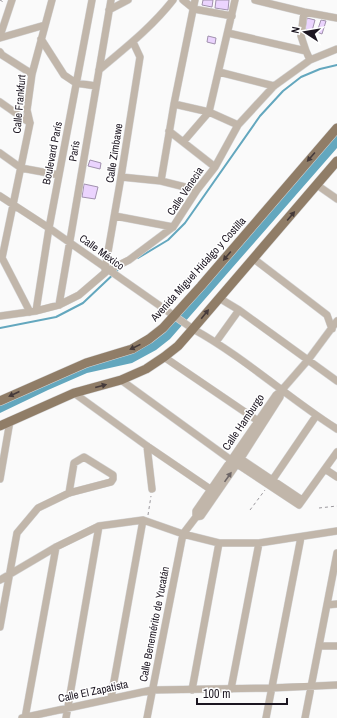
<svg xmlns="http://www.w3.org/2000/svg" width="337" height="718" viewBox="0 0 337 718" font-family="'Archivo Narrow',sans-serif">
<style>
.water{fill:#63a7be}
.lines{fill:none;stroke-linecap:round;stroke-linejoin:round}
.stream{stroke:#63a7be;stroke-width:2}
.building{fill:#ebd4fe;stroke:#a191ae}
.minor-casing{stroke:#d6d6d7;stroke-width:8}
.major-casing{stroke:#d6d6d7;stroke-width:10}
.path{stroke:#9b989d;stroke-width:1;stroke-dasharray:3 3;stroke-linecap:butt}
.minor{stroke:#c1b6aa;stroke-width:7}
.major{stroke:#907d67;stroke-width:9}
.oneway{fill:#453a3a}
.oneway2{fill:#6e6666}
.labels{text-anchor:middle;stroke-width:3;stroke-linejoin:round;paint-order:stroke}
.street-label{font-size:11px;fill:#1c1621;stroke:#fff}
</style>
<rect width="100%" height="100%" fill="#fafafa"/>
<path class="water" d="M337,134V148L170,339L156,350L132,363L87,373L48,390L0,413V403L53,378L140,347Z"/>
<g class="lines">
<path class="stream" d="M138,258L168,240L185,223L260,116L283,91L301,77L320,69L337,65
M0,328L56,317L83,303L120,268"/>
</g>
<path class="building" d="M203,0H213L212,7L202,5Z
M216,0H229L228,10L215,8Z
M307,18L315,20L312,31L305,29Z
M321,20L326,21L322,34L317,32Z
M208,36L216,38L215,44L207,42Z
M90,160L101,163L100,169L88,166Z
M84,184L98,187L95,199L82,197Z"/>
<g class="lines">
<defs>
<path id="minor" d="M183,0L194,9
M255,0L304,12L337,18
M194,9L232,16
M109,10L128,0
M304,12L301,36L306,51
M228,33L306,51L310,60
M0,36L12,0
M0,38L45,25
M41,39L64,75L76,83L96,86
M0,52L2,55L32,74
M99,70C125,48 152,27 173,0
M219,72L274,86
M0,102L30,123
M174,104L209,112L238,125
M169,131L215,167
M184,141L209,112L235,0
M0,153L21,168L59,175
M121,177L161,181L197,190
M161,181L174,104L195,0
M317,185L337,199
M0,196L49,228L193,329C244,357 288,398 337,429
M115,216L173,227
M0,254L30,312
M2,258L30,123L27,110L32,74L52,0
M254,259L327,315L332,329
M105,269L121,177L140,57L133,42
M219,298L239,310L337,381
M59,305L111,0
M36,311L49,228L92,0
M0,316L36,311L59,305L79,295L107,271L129,260L173,227L197,190L215,167L238,125L274,86L310,60L337,49
M216,342L239,310
M164,357L261,423
M121,380L231,460L299,505L337,452
M74,393L147,446L213,491
M147,446L152,489
M238,457L302,500
M325,469L337,477
M0,479L10,421
M269,485L316,416
M196,517V511L276,395L281,391L308,360L337,321
M0,580L56,547L99,526L143,520L183,534L219,543H259L337,531
M327,605L337,604
M0,627L17,533L38,508L69,493L111,482L113,479V475L84,457L74,463L69,493
M319,646H337
M231,689L259,543
M192,690L219,543
M111,698L143,520
M22,718L152,690L271,688L337,685
M25,718L56,547
M66,718L99,526
M147,718L183,534L196,517L201,516L241,458L280,397L281,391
M266,718L301,537
M305,718L337,553"/>
<path id="major" d="M0,401L86,363L132,349L149,339L163,328L201,286L337,128
M0,426L74,393L121,380L146,369L164,357L178,346L192,330L337,161"/>
</defs>
<use href="#minor" class="minor-casing"/>
<use href="#major" class="major-casing"/>
<path class="path" d="M0,0L5,3
M319,508L337,506
M250,510L265,490
M148,515L151,496"/>
<use href="#minor" class="minor"/>
<use href="#major" class="major"/>
</g>
<defs><path id="oneway-solid" d="M-6-.8H1V-3.2L6.5 0L1 3.2V.8H-6Z"/></defs>
<g class="oneway">
<use href="#oneway-solid" transform="translate(311 157) rotate(131)"/>
<use href="#oneway-solid" transform="translate(291 216) rotate(-50)"/>
<use href="#oneway-solid" transform="translate(227 256) rotate(130)"/>
<use href="#oneway-solid" transform="translate(205 314) rotate(-51)"/>
<use href="#oneway-solid" transform="translate(135 347) rotate(154)"/>
<use href="#oneway-solid" transform="translate(101 386) rotate(-15)"/>
<use href="#oneway-solid" transform="translate(14 394) rotate(155)"/>
</g>
<use class="oneway2" href="#oneway-solid" transform="translate(228 477) rotate(-55)"/>
<g class="labels">
<g class="street-label">
<text transform="translate(19 104) rotate(-85)" y="4">Calle Frankfurt</text>
<text transform="translate(74 151) rotate(-81)" y="4">París</text>
<text transform="translate(52 153) rotate(-79)" y="4">Boulevard París</text>
<text transform="translate(114 153) rotate(-81)" y="4">Calle Zimbawe</text>
<text transform="translate(185 191) rotate(-56)" y="4">Calle Venecia</text>
<text transform="translate(102 252) rotate(36)" y="4">Calle México</text>
<text transform="translate(198 269) rotate(-48)" y="4">Avenida Miguel Hidalgo y Costilla</text>
<text transform="translate(243 422) rotate(-56)" y="4">Calle Hamburgo</text>
<text transform="translate(154 624) rotate(-79)" y="4">Calle Benemérito de Yucatán</text>
<text transform="translate(93 691) rotate(-12)" y="4">Calle El Zapatista</text>
</g>
</g>
<g transform="translate(305 32) rotate(282)" stroke="#ffffff" stroke-width="3" paint-order="stroke">
<path d="M0-3L7 15L0 10L-7 15Z" fill="#1c1621"/>
<text y="-6" font-size="11" font-weight="bold" text-anchor="middle" fill="#1c1621">N</text>
</g>
<path d="M197 698v6h90v-6" fill="none" stroke="#1c1621" stroke-width="2"/>
<text x="203" y="698" font-size="12" fill="#1c1621" stroke="#ffffff" stroke-width="3" paint-order="stroke">100 m</text>
</svg>
